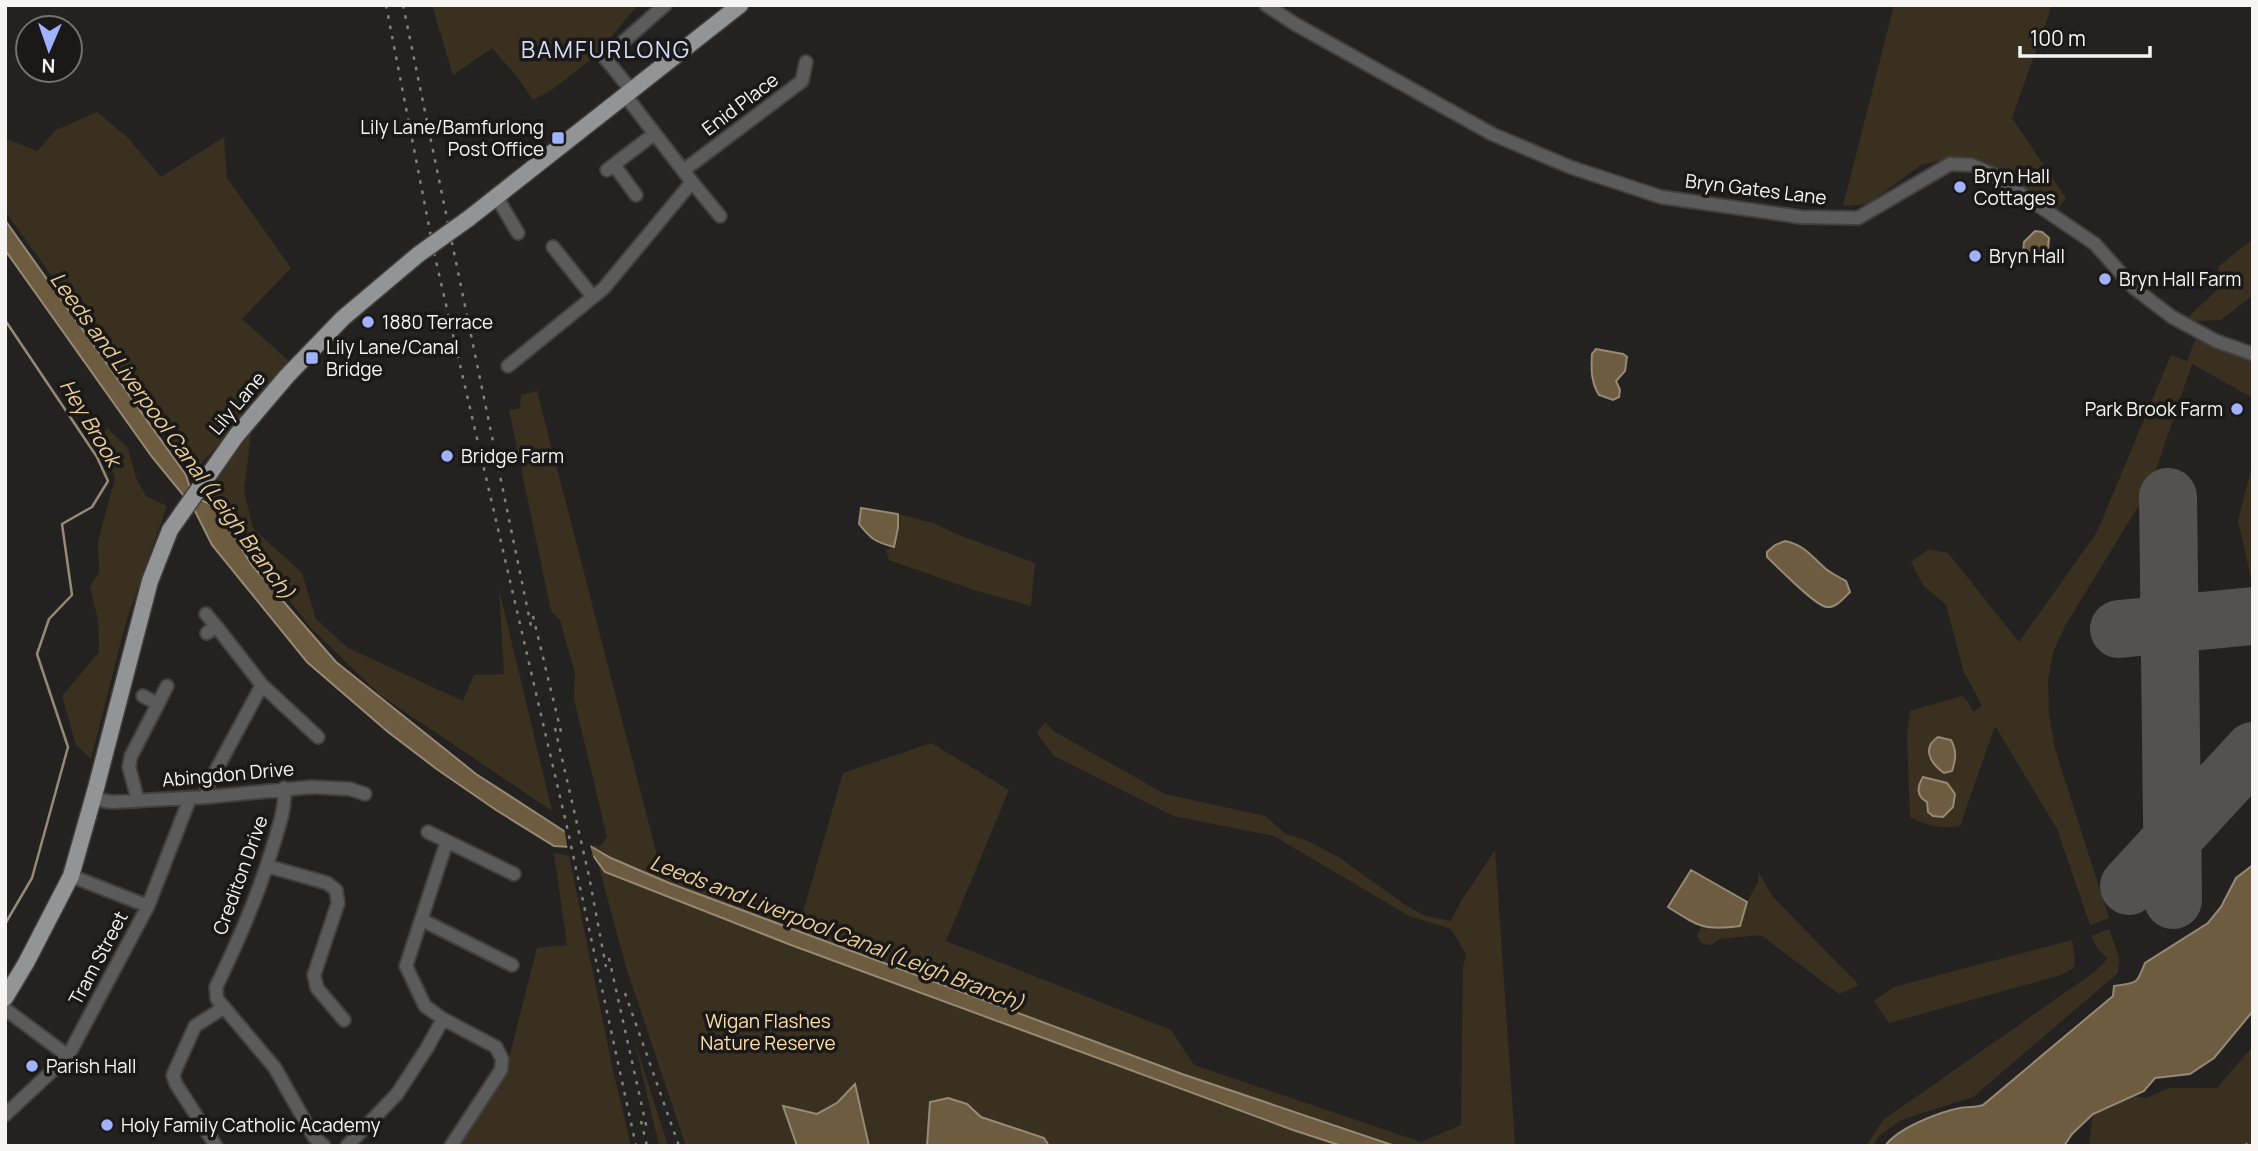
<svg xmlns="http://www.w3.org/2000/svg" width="2258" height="1151" viewBox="0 0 2258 1151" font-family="Manrope,sans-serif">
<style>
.green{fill:#393020}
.water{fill:#6d5c40;stroke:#968a76;stroke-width:2}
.pier{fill:#242220}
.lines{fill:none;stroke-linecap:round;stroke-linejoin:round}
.stream{stroke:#968a76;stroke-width:2.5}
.runway{stroke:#545250;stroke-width:58}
.minor-casing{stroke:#41403e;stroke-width:16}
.major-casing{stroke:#41403e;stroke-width:19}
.minor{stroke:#5b5b5c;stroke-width:12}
.major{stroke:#939496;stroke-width:16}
.rail{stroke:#83817f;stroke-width:2.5;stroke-dasharray:3.5 7;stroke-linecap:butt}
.major-bridge-casing{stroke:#41403e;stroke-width:19;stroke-linecap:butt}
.major-bridge{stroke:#939496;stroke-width:16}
.poi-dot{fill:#a1b2fd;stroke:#1a1917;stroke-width:2.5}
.labels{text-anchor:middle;stroke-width:7;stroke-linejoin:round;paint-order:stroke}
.street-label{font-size:19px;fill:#f6f5f3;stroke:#1a1917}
.poi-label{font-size:19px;fill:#f6f5f3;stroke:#1a1917;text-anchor:start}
.park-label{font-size:19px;fill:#fedea8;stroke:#1a1917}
.water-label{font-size:21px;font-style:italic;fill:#eccd98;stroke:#1a1917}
.quarter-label{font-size:23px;letter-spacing:2px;fill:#d5ddfa;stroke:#1a1917}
</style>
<rect width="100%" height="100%" fill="#242220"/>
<path class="green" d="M432,5H638L594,57L553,89L533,100L519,79L492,48L453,75Z
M1894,5H2052L2012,118L2066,198L2056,210L1951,158L1921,165L1868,204L1843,206Z
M97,112L127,137L161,177L224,137L227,178L291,268L242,319L291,363L193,473L5,211V138L37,151L56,130Z
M2253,239V295L2221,320L2194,321L2189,316L2218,289L2219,266Z
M2196,338L2226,351L2253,355V398L2192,364L2150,487L2065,626L2053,652L2048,681L2049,714L2055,749L2109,918L2090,925L2057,829L1995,726L1960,826C1941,829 1927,826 1910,817L1907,735L1910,711L1962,696L1969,703L1973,712L1982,706L1964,672L1946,605L1923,585L1911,562L1929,549L1948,553L2019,642L2097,532L2171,355L2187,361Z
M537,391L660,867L801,919L843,773L931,743L1009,790L946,941L1171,1030L1194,1065L1421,1142L1461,1125L1463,967L1466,954L1451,929L1409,916L1274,836L1173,816L1054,756L1037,733L1045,722L1055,732L1165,794L1265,816L1286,834L1308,841L1340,858L1404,904L1425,916L1451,921L1461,901L1495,850L1515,1143L1524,1146H686L626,967L593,845L599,847L607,837L574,699L575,673L560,620L551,611L509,410L520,408L521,395Z
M107,428L128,448L136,478L146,496L167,506L126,622L91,759L76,745L62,696L99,652L98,620L90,587L99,572L98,542L115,478L100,443Z
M251,432L244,491L253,528L302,573L316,619L348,648L463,701L474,675L504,674L499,589L552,811L380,695L311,628L217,508L201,500Z
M2253,462V588L2238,520Z
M898,514L933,523L959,535L1035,563L1031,606L974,590L889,560L886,550L894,547L898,528Z
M554,853L569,856L613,1070L631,1146H457L504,1078L537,948L567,945Z
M1759,873L1773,897L1859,985L1839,994L1761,935L1719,939L1711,945L1701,943L1697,936L1701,927L1718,929L1740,926L1747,902L1758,882Z
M2109,929L2119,957L2118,973L1973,1097L1901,1120L1879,1136L1873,1146H1866L1883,1120L2093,973L2104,963L2107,957L2099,951L2091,936Z
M2072,940L2075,960L2074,968L2061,975L1889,1023L1874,1001L1894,987Z
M634,1039L668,1146H659Z
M2253,1046V1146H2089L2093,1114L2134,1096L2146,1098L2169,1088H2217Z"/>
<path class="water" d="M5,220L166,447L186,475L189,485L201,500L217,508L251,564L336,662L476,774L564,831L611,858L669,883L1182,1074L1395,1146H1342L1293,1130L791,945L605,872L594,857L571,847L554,846L496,810L438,770L388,732L307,662L212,545L193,507L152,457L5,250Z
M2035,231L2042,232L2049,238L2048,250L2026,255L2023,253L2024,242Z
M1596,349L1623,354L1627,357L1625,371L1616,381L1620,390L1619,397L1613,400L1599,395C1591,382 1591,369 1592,354Z
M861,508L898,514V528L894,547C875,542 871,539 859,524Z
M1785,541C1805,545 1812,557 1826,569C1832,574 1839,577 1846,581L1850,592C1844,598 1836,608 1827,607C1815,606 1778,567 1767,557V552L1775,545Z
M1938,737L1951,740C1957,751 1956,759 1952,771L1944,773C1931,764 1921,748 1938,737Z
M1923,777L1947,783L1955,794L1953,807L1943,817L1933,816L1928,812L1927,802C1916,796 1917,787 1923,777Z
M2253,865V1011L2214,1058L2190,1074L2155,1078L2144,1091L2093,1114L2072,1134L2064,1146H1885C1898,1128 1939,1112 1960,1108C1968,1106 1975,1108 1983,1105L2113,996L2114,986C2137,982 2136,986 2145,963L2208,923L2221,907L2236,878Z
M1691,870L1747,902L1740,926C1703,931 1698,926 1668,907Z
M855,1084L869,1146H797L783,1106L817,1114L837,1103Z
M948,1098L967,1104L981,1117L1044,1138L1049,1146H927L930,1102Z"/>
<path class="pier" d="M564,827L589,841L595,864L592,860L568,851Z"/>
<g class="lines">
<path class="stream" d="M5,320L97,457L108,481L92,507L62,524L72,595L49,619L37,654L68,747L32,878L5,924"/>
<path class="runway" d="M2168,497L2173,900
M2119,629L2253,616
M2129,886L2253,751"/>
<defs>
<path id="minor" d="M1266,5L1295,24L1492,134L1570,167L1661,197L1801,217L1858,218L1950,164L1972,165L1992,174L2095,244L2134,288L2172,317L2216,341L2253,354
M631,90L605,58L665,5
M614,165L636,195
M607,170L654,134
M684,170L802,81L806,62
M692,182L720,216
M496,196L518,233
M553,247L593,297
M508,366L604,288L692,182L625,95
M206,614L216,626L207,633
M216,626L262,685L318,737
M143,696L158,704L167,686
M284,788C286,808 279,826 273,846C258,896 239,940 216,987L217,999L275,1068L314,1137L324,1146
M207,797V787L262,685
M93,799L112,802L207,797L311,787L350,789L365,794
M138,801L129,767L131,756L158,704
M428,832L514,874
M447,841L406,966L425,1006L443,1019L496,1047L502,1059L501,1070L451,1146
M267,866L327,883L336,890L338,903L314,975L317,988L344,1020
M71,876L148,906
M422,920L512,965
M5,1009L68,1056
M5,1115L68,1056L148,906L190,798
M216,1146L176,1084L173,1075L195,1026L223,1008
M347,1146L397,1094L427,1048L443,1019"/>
<path id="major" d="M468,219L740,5
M5,998L26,963L71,876L96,788L150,581L170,530L236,436L287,376L343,318L419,254"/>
</defs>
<use href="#minor" class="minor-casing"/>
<use href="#major" class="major-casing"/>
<use href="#minor" class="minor"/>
<use href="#major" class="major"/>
<path class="rail" d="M386,5L435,257L567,827L636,1146
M403,5L531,626
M533,616L562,736
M555,728L589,876L606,967
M609,958L647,1129
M625,993L679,1146
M641,1121L647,1146
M2245,1146L2253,1136"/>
<defs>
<path id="major-bridge" d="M419,254L468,219"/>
</defs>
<use href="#major-bridge" class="major-bridge-casing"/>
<use href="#major-bridge" class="major-bridge"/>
</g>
<g class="poi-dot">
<rect x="551" y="131" width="14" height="14" rx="3.5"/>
<circle cx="1960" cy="187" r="7"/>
<circle cx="1975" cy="256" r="7"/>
<circle cx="2105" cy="279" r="7"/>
<circle cx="368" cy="322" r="7"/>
<rect x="305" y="351" width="14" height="14" rx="3.5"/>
<circle cx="2237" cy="409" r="7"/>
<circle cx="447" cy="456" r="7"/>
<circle cx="32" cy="1066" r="7"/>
<circle cx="107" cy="1125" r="7"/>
</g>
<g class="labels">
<g class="street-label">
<text transform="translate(740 104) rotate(-37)" y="7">Enid Place</text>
<text transform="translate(1756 189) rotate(7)" y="7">Bryn Gates Lane</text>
<text transform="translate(237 403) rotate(-50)" y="7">Lily Lane</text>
<text transform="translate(228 774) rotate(-5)" y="7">Abingdon Drive</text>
<text transform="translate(240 875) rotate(-70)" y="7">Crediton Drive</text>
<text transform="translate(98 958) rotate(-62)" y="7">Tram Street</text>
</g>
<g class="poi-label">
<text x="544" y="134" text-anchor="end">Lily Lane/Bamfurlong<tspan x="544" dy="22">Post Office</tspan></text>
<text x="1974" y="183">Bryn Hall<tspan x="1974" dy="22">Cottages</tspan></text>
<text x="1989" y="263">Bryn Hall</text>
<text x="2119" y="286">Bryn Hall Farm</text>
<text x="382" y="329">1880 Terrace</text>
<text x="326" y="354">Lily Lane/Canal<tspan x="326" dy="22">Bridge</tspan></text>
<text x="2223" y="416" text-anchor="end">Park Brook Farm</text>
<text x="461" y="463">Bridge Farm</text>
<text x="46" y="1073">Parish Hall</text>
<text x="121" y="1132">Holy Family Catholic Academy</text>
</g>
<g class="park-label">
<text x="768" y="1028">Wigan Flashes<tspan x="768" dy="22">Nature Reserve</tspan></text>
</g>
<g class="water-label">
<text transform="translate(90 423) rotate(59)" y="7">Hey Brook</text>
<text transform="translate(172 436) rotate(54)" y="7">Leeds and Liverpool Canal (Leigh Branch)</text>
<text transform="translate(837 933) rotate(21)" y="7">Leeds and Liverpool Canal (Leigh Branch)</text>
</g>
<g class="quarter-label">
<text x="606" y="58">BAMFURLONG</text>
</g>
</g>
<rect width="2258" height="1151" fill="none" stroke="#f6f5f3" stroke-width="14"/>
<g transform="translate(49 49) rotate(182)"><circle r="33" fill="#1a1917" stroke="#72716f" stroke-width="2"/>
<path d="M0-5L12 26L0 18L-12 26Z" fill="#a1b2fd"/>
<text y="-10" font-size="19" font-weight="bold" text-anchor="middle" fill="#f6f5f3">N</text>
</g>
<path d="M2020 46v10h130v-10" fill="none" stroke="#f6f5f3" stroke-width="3.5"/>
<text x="2030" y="46" font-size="21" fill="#f6f5f3" stroke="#1a1917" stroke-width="5" paint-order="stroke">100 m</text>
</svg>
